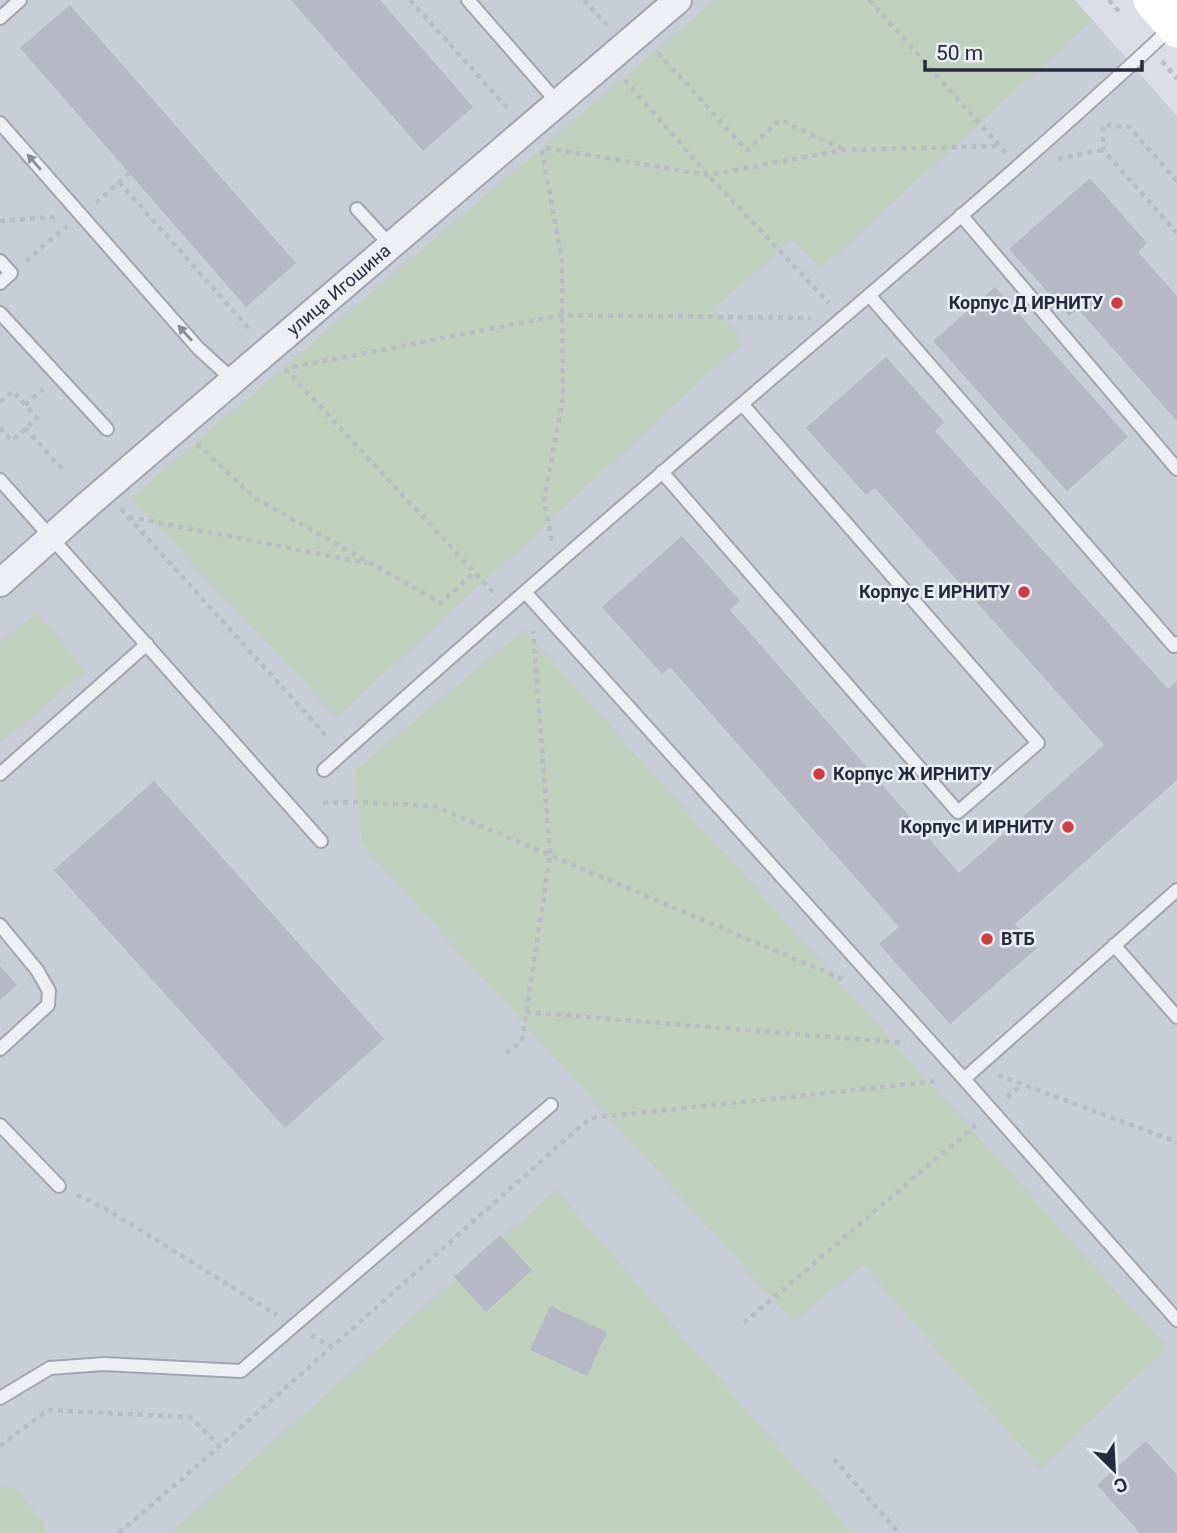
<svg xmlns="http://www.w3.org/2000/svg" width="1177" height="1533" viewBox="0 0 1177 1533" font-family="Roboto,sans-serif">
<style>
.built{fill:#c9cdd8}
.green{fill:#bfd0bc}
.building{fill:#b6b9c5}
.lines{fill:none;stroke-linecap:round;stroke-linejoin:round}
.service-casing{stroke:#a1a4b0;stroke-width:16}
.minor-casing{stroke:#a1a4b0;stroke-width:30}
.path{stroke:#babcc4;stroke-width:4.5;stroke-dasharray:5 5;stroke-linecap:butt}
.service{stroke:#eeeff4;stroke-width:12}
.minor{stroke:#eeeff4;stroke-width:26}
.secondary{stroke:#fff;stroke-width:37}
.oneway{fill:#8a8c98}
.poi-dot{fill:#cd3e40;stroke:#eaedf4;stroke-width:2.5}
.labels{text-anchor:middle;stroke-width:5;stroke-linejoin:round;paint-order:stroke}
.street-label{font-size:18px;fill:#262a3c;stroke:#eaedf4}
.poi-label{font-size:18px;font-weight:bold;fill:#262a3c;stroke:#eaedf4;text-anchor:end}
</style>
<rect width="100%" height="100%" fill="#dbdee6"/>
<path class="built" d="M0,0H1075L1177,116V1533H0Z"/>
<path class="green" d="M715,0H1074L1092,20L821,268L791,239L714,309L743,341L337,717L131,498Z
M36,613L85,671L0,743V643Z
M524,630L1167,1348L1040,1468L863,1264L793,1321L362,844L355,771Z
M556,1190L852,1533H171Z
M0,1487L14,1488L45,1524V1533H0Z"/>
<path class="building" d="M291,0H380L473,107L423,151Z
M70,5L296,263L246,307L20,48Z
M1090,178L1147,243L1138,252L1177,296V421L1078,309L1069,316L1009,249Z
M995,287L1128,437L1067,491L933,341Z
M886,357L944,422L935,431L1168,689L1177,681V780L1015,924L1037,948L950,1024L879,944L899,927L670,667L662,674L602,607L682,536L740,601L730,610L959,873L1104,745L875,488L866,495L806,428Z
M154,781L384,1039L285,1128L54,870Z
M0,966L17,985L0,1000Z
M500,1235L532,1270L486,1312L454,1277Z
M550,1306L607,1332L587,1376L530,1350Z
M1146,1441L1177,1475V1533H1140L1097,1485Z"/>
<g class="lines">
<defs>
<path id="service" d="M468,0L558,103
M0,18L20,0
M0,123L198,348L234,381
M357,209L391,246
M961,215L1177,469
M0,261L11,273L0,283
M869,295L1174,646L1177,643
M0,313L107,429
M662,472L958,812L1038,743L742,404
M0,480L321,841
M525,592L964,1079L1177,1320
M324,770C437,669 550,569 664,471C834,324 1007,181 1171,28
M0,774L147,644
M0,925L37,970L49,991L48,1005L0,1049
M1114,945L1177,1017
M964,1079L1177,890
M0,1125L59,1186
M0,1398L50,1368L104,1364L241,1371L551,1105"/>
<g id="minor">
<path id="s1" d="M0,583L85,507L678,0"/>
</g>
</defs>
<use href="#service" class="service-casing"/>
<use href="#minor" class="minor-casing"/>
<path class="path" d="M410,0L510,111
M584,0L607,25
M869,0L1006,153
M1109,0L1122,15
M658,53L747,150L780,120L843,149
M1162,61L1177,79
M625,80L708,175L829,303
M546,148L708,175L843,150L1000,146
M542,150L562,261L563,399L544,499L552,543
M1058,159L1103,150
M1177,181L1129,127L1103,125V150L1177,233
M119,182L251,331
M96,203L129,173
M0,221L55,217
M26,261L67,226
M293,367L562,315L811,318
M285,369L494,593
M0,402L13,391L37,418L12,441L0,428
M25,405L43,389
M25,428L62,469
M197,444L255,498L441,603L474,572
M121,509L329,739
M129,517L367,563
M323,803L359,802L434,806L847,981
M526,1012L905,1043
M506,1053L522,1041L550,855L533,631
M998,1075L1177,1142
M1007,1097L1022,1084
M77,1195L106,1209L277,1315
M744,1323L977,1124
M311,1335L332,1347
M0,1446L48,1410L190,1417L220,1446L574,1132L591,1118L938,1081
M834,1459L899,1533
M119,1533L220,1446"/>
<use href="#service" class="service"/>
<use href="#minor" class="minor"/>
<path class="secondary" d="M1152,0L1177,29"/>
</g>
<defs><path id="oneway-solid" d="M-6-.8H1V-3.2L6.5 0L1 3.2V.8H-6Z" transform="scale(1.75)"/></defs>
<g class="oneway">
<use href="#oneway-solid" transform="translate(34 162) rotate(-131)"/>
<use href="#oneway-solid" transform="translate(185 333) rotate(-132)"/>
</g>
<g class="poi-dot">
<circle cx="1117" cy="303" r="7"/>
<circle cx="1024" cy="592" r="7"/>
<circle cx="819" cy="774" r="7"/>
<circle cx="1068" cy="827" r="7"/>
<circle cx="987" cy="939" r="7"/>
</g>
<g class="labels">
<g class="street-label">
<text dy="6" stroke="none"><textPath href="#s1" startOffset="448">улица Игошина</textPath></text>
</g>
<g class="poi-label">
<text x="1103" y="309">Корпус Д ИРНИТУ</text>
<text x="1010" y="598">Корпус Е ИРНИТУ</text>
<text x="833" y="780" text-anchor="start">Корпус Ж ИРНИТУ</text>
<text x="1054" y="833">Корпус И ИРНИТУ</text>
<text x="1001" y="945" text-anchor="start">ВТБ</text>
</g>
</g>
<g transform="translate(1114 1470) rotate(156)" stroke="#eaedf4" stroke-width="5" paint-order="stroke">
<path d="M0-5L12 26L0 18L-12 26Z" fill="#262a3c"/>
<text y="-10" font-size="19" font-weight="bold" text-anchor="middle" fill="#262a3c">С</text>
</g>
<path d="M925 60v10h217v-10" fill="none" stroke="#262a3c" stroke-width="3.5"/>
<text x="936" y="60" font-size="21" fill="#262a3c" stroke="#eaedf4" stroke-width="5" paint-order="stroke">50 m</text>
</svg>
